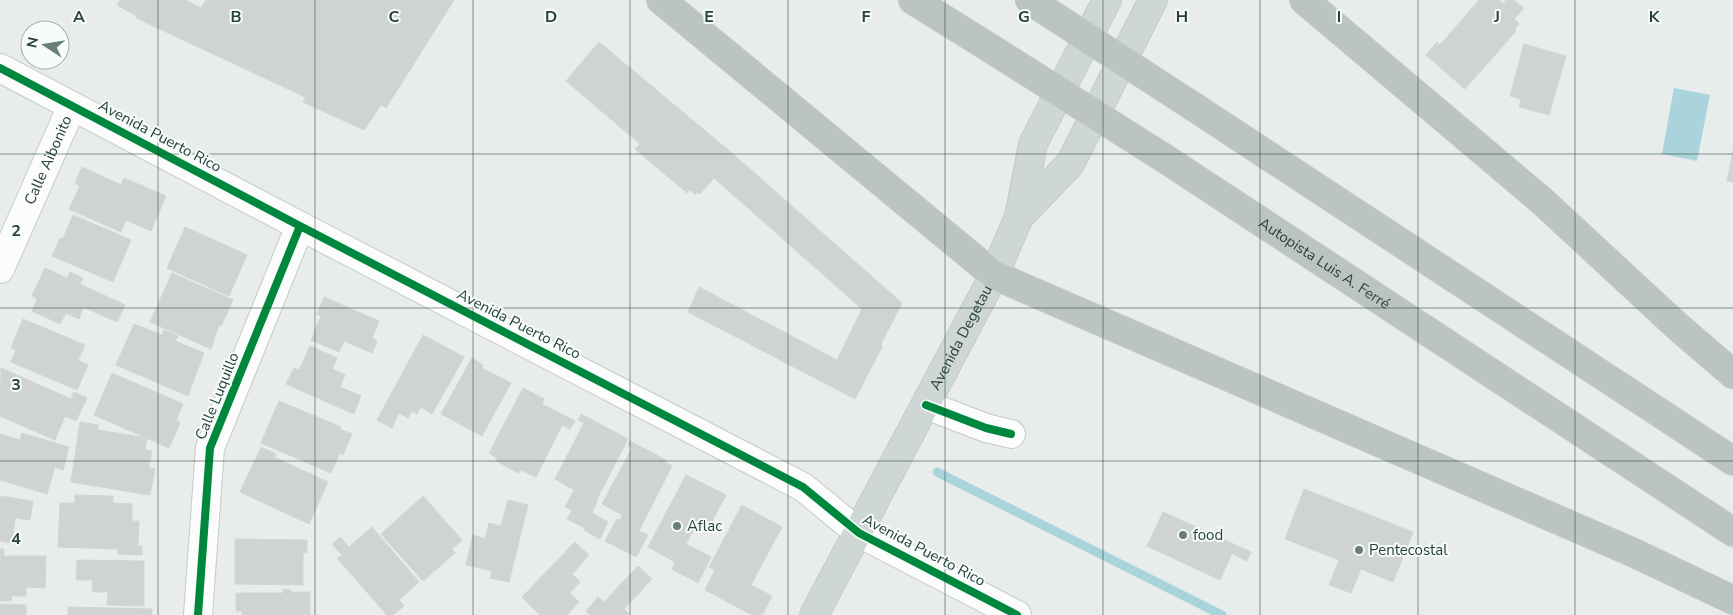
<svg xmlns="http://www.w3.org/2000/svg" width="1733" height="615" viewBox="0 0 1733 615" font-family="'Nunito Sans',sans-serif">
<style>
.water{fill:#a9d4db}
.lines{fill:none;stroke-linecap:round;stroke-linejoin:round}
.stream{stroke:#a9d4db;stroke-width:9}
.building{fill:#cfd4d2;stroke:#d1d6d4}
.minor-casing{stroke:#c5cac8;stroke-width:30}
.tertiary-casing{stroke:#c5cac8;stroke-width:30}
.primary-casing{stroke:#c3ccc9;stroke-width:30}
.motorway-casing{stroke:#c3ccc9;stroke-width:30}
.minor{stroke:#fcfcfc;stroke-width:28}
.tertiary{stroke:#fcfcfc;stroke-width:28}
.primary{stroke:#cfd7d5;stroke-width:28}
.motorway{stroke:#bcc4c2;stroke-width:28}
.motorway-bridge-casing{stroke:#c3ccc9;stroke-width:30;stroke-linecap:butt}
.motorway-bridge{stroke:#bcc4c2;stroke-width:28}
.cycleway-casing{stroke:#f7fbf9;stroke-width:11}
.cycleway{stroke:#00873e;stroke-width:8}
.grid{fill:none;stroke:#24423a;stroke-width:1;stroke-opacity:0.55}
.poi-dot{fill:#697e78;stroke:#f7fbf9;stroke-width:2}
.labels{text-anchor:middle;stroke-width:4;stroke-linejoin:round;paint-order:stroke}
.street-label{font-size:15px;fill:#24423a;stroke:#f7fbf9}
.poi-label{font-size:15px;fill:#24423a;stroke:#f7fbf9;text-anchor:start}
.grid-label{font-size:16px;text-anchor:middle;font-weight:bold;fill:#24423a;stroke:#f7fbf9;stroke-width:4;stroke-linejoin:round;paint-order:stroke}
</style>
<rect width="100%" height="100%" fill="#e8edeb"/>
<path class="water" d="M1674,88L1710,95L1697,161L1662,154Z"/>
<g class="lines">
<path class="stream" d="M937,472L1222,615"/>
</g>
<path class="building" d="M120,0H185L201,8L206,0H454L386,108L381,105L364,130L303,102L305,97L136,18L137,16L117,5Z
M1479,0H1499L1503,4L1506,0H1514L1524,8L1514,19L1519,24L1515,29L1516,31L1465,89L1426,55L1437,42L1440,45Z
M599,42L733,154L902,303L881,344L882,347L855,399L688,312L699,287L837,360L862,309L714,178L700,194L698,192L695,194L690,190L687,193L635,149L640,144L566,81Z
M1524,44L1566,56L1549,115L1519,107L1521,99L1510,96Z
M1733,151V182L1727,181Z
M82,167L121,185L124,178L166,196L151,231L126,220L121,232L69,209L80,186L75,183Z
M73,215L131,240L113,282L52,256L60,238L63,239Z
M185,227L247,255L229,296L167,268Z
M45,268L67,278L70,272L83,278L80,284L125,305L117,322L83,307L79,319L66,313L60,324L32,311L37,299L32,296Z
M172,273L233,300L221,326L219,325L211,349L150,322Z
M324,297L379,321L372,338L377,341L372,353L344,341L339,352L311,340L321,316L317,314Z
M23,319L85,345L78,360L88,365L77,390L11,362L16,350L11,348Z
M134,324L162,335L164,330L178,336L175,341L204,353L188,396L116,365Z
M423,335L464,357L432,414L421,407L417,414L412,411L408,418L399,413L392,428L377,420Z
M310,346L337,358L332,369L345,375L340,387L361,396L354,414L286,384L294,368L299,370Z
M472,358L483,365L482,368L511,383L482,436L441,414Z
M1,368L71,399L74,392L87,398L76,421L65,416L55,440L0,416Z
M112,373L183,404L176,421L180,423L169,448L94,415Z
M523,388L544,399L542,404L575,421L570,429L562,425L536,477L521,470L519,473L496,461L497,458L489,453Z
M279,401L341,427L340,429L352,434L343,455L340,453L331,473L261,443Z
M581,414L628,439L597,499H598L592,513L608,522L600,539L584,530L585,528L567,519L572,510L565,507L574,490L555,479L584,423L578,420Z
M80,422L98,425V430L147,438L145,450L152,451L149,468L155,469L150,495L71,482Z
M22,433L69,447L63,470L55,467L47,494L0,480V434L20,440Z
M630,441L666,460L664,462L672,466L639,531L648,535L636,557L605,541L617,519L620,520L622,515L602,504L632,448L628,445Z
M261,447L276,454L274,457L328,482L309,524L240,492Z
M686,475L726,495L708,529L697,523L686,544L711,557L698,583L672,569L675,562L648,547Z
M1304,489L1413,532L1393,582L1361,569L1351,593L1329,585L1339,560L1285,539Z
M75,495L113,496V503L132,504V521H139L138,546H142V555L118,554V549L58,547L60,503H75Z
M0,496L33,501L30,520L15,518L12,543L0,541Z
M423,496L462,540L452,549L455,553L423,581L381,534Z
M508,500L528,505L509,582L490,578L492,571L466,565L473,535L485,539L489,523L501,526Z
M742,505L782,527L751,585L772,596L762,615H752L705,590L715,570L709,567Z
M1163,512L1251,552L1247,561L1232,553L1220,580L1147,546Z
M372,527L419,582L399,600L404,606L393,615H387L337,558L342,555L332,544L340,537L349,547Z
M235,539L307,540V552L303,553V585L235,584Z
M575,542L589,555L572,574L580,582L570,593L579,602L567,615H540L522,597Z
M0,549H4V556H46L45,588L26,587V596H12L11,601H0Z
M77,560L144,561V606L107,605L108,592H93L92,580H76Z
M638,566L652,579L624,609L630,615H590L586,611L598,597L604,602Z
M283,589L291,590V592H310V615H242V611H236V593H283Z
M0,604L26,605V615H0Z
M68,607L152,609V615H68Z"/>
<g class="lines">
<defs>
<g id="minor">
<path d="M0,68L300,226L803,487L859,533"/>
<path id="s1" d="M0,269L72,106"/>
<path d="M926,405L986,428L1011,434"/>
<path d="M198,615L210,448L300,226"/>
</g>
<path id="tertiary" d="M859,533L1017,615"/>
<g id="primary">
<path d="M1019,217L1070,164L1153,0"/>
<path id="s2" d="M814,615L994,275L1019,217L1033,144L1107,0"/>
</g>
<g id="motorway">
<path d="M661,0L994,275L1632,552L1733,600"/>
<path d="M913,0L990,48"/>
<path d="M1304,0L1542,201L1677,326L1733,374"/>
<path d="M1194,107L1733,461"/>
<path id="s3" d="M1164,158L1733,532"/>
</g>
</defs>
<use href="#minor" class="minor-casing"/>
<use href="#tertiary" class="tertiary-casing"/>
<use href="#primary" class="primary-casing"/>
<use href="#motorway" class="motorway-casing"/>
<use href="#minor" class="minor"/>
<use href="#tertiary" class="tertiary"/>
<use href="#primary" class="primary"/>
<use href="#motorway" class="motorway"/>
<defs>
<path id="motorway-bridge" d="M1029,0L1194,107
M990,48L1164,158"/>
</defs>
<use href="#motorway-bridge" class="motorway-bridge-casing"/>
<use href="#motorway-bridge" class="motorway-bridge"/>
<defs>
<path id="cycleway" d="M0,68L300,226L803,487L859,533L1017,615
M926,405L986,428L1011,434
M198,615L210,448L300,226"/>
</defs>
<use href="#cycleway" class="cycleway-casing"/>
<use href="#cycleway" class="cycleway"/>
</g>
<path class="grid" d="M158,0V615M315,0V615M473,0V615M630,0V615M788,0V615M945,0V615M1103,0V615M1260,0V615M1418,0V615M1575,0V615M0,154H1733M0,308H1733M0,461H1733"/>
<g class="poi-dot">
<circle cx="677" cy="526" r="5"/>
<circle cx="1183" cy="535" r="5"/>
<circle cx="1359" cy="550" r="5"/>
</g>
<g class="labels">
<g class="street-label">
<text transform="translate(160 136) rotate(28)" y="5">Avenida Puerto Rico</text>
<text dy="5" stroke="none"><textPath href="#s1" startOffset="119">Calle Aibonito</textPath></text>
<text dy="5" stroke="none"><textPath href="#s3" startOffset="192">Autopista Luis A. Ferré</textPath></text>
<text transform="translate(519 324) rotate(27)" y="5">Avenida Puerto Rico</text>
<text dy="5" stroke="none"><textPath href="#s2" startOffset="314">Avenida Degetau</textPath></text>
<text transform="translate(217 396) rotate(-68)" y="5">Calle Luquillo</text>
<text transform="translate(924 550) rotate(28)" y="5">Avenida Puerto Rico</text>
</g>
<g class="poi-label">
<text x="687" y="531">Aflac</text>
<text x="1193" y="540">food</text>
<text x="1369" y="555">Pentecostal</text>
</g>
</g>
<g class="grid-label">
<text x="79" y="22">A</text>
<text x="236" y="22">B</text>
<text x="394" y="22">C</text>
<text x="551" y="22">D</text>
<text x="709" y="22">E</text>
<text x="866" y="22">F</text>
<text x="1024" y="22">G</text>
<text x="1182" y="22">H</text>
<text x="1339" y="22">I</text>
<text x="1497" y="22">J</text>
<text x="1654" y="22">K</text>
<text x="16" y="236">2</text>
<text x="16" y="390">3</text>
<text x="16" y="544">4</text>
</g>
<g transform="translate(45 45) rotate(282)"><circle r="24" fill="#f7fbf9" stroke="#a3b1ad"/>
<path d="M0-4L9 19L0 12L-9 19Z" fill="#697e78"/>
<text y="-8" font-size="14" font-weight="bold" text-anchor="middle" fill="#24423a">N</text>
</g>
</svg>
